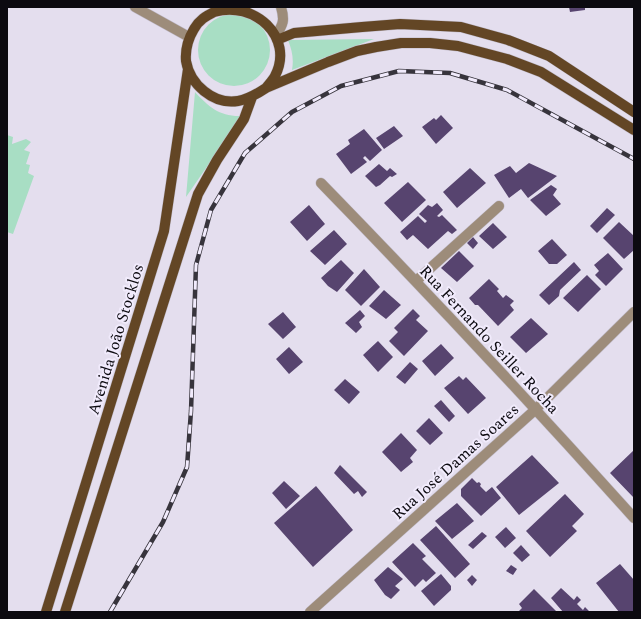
<svg xmlns="http://www.w3.org/2000/svg" width="641" height="619" viewBox="0 0 641 619" font-family="Spectral,serif">
<style>
.green{fill:#a8dec4}
.building{fill:#57446f}
.lines{fill:none;stroke-linecap:round;stroke-linejoin:round}
.minor-casing{stroke:#c1bcca;stroke-width:11}
.major-casing{stroke:#c1bcca;stroke-width:11}
.minor{stroke:#9d8c7a;stroke-width:10}
.major{stroke:#634625;stroke-width:10}
.rail-casing{stroke:#37343c;stroke-width:4.5}
.rail{stroke:#f1ebfc;stroke-width:3;stroke-dasharray:9;stroke-linecap:butt}
.labels{text-anchor:middle;stroke-width:4;stroke-linejoin:round;paint-order:stroke}
.street-label{font-size:16px;fill:#0c0a10;stroke:#f1ebfc}
</style>
<rect width="100%" height="100%" fill="#e4deee"/>
<path class="green" d="M198 50a36 36 0 1 1 72 0a36 36 0 1 1-72 0Z
M374,39L292,70C294,59 292,50 288,40Z
M195,92C209,107 220,117 242,116L186,197Z
M7,135L13,137L12,144L26,139L31,142L24,150L30,152L26,164L30,165L28,173L34,176L13,234L7,232Z"/>
<path class="building" d="M569,7H585V10L570,12Z
M441,115L453,128L436,144L422,127L434,118L436,120Z
M394,126L403,136L384,149L376,138Z
M364,129L382,150L370,161L365,156L363,158L367,162L351,174L336,154L350,144L348,140Z
M529,163L557,176L528,198L521,189L509,198L494,175L510,166L516,173Z
M379,164L387,171L390,168L397,174L392,177L390,176L380,185L376,187L365,176Z
M470,168L486,183L457,208L443,192Z
M408,182L426,200L402,222L384,203Z
M551,185L557,189L553,195L561,204L546,216L530,200Z
M437,203L443,210L437,216L439,217L442,215L457,230L452,234L448,231L428,249L413,235L407,240L400,232L418,216L425,223L427,221L419,214L428,205L432,207Z
M309,205L325,224L307,241L290,222Z
M607,208L615,215L597,233L590,226Z
M619,222L634,236V250L624,259L603,238Z
M493,223L507,237L493,249L479,236Z
M334,230L347,244L325,265L310,251Z
M473,237L478,243L473,249L467,243Z
M552,239L567,255L557,264H549L538,251Z
M459,251L474,266L457,282L441,268Z
M608,253L623,269L606,286L595,275L599,271L594,265Z
M341,260L354,273L337,292L328,286L321,278Z
M574,262L581,270L560,290L559,296L549,305L539,295Z
M364,269L380,287L361,306L345,290Z
M587,275L601,289L578,312L563,298Z
M489,279L499,289L497,291L503,298L506,295L514,301L510,305L514,310L498,326L478,305H475L469,298Z
M384,290L401,305L386,319L369,306Z
M413,309L420,316L416,320L428,331L404,356L389,341L398,332L394,328Z
M360,310L365,316L359,322L362,327L356,333L345,323Z
M283,312L296,327L283,339L268,324Z
M531,318L548,334L526,353L510,337Z
M378,341L393,357L378,372L363,355Z
M441,344L454,358L435,376L422,361Z
M289,347L303,362L289,374L276,359Z
M410,362L418,369L405,384L396,377Z
M459,376L463,380L466,377L486,398L468,414L444,388Z
M345,379L360,392L349,404L334,390Z
M441,400L455,416L449,422L434,406Z
M429,418L443,433L430,445L416,431Z
M401,433L417,450L410,458L413,462L401,472L382,452Z
M634,450V498L610,473Z
M532,455L559,483L519,515L496,487Z
M340,465L367,492L362,497L358,491L354,494L334,473Z
M472,478L477,483L479,482L481,484L480,486L486,492L492,487L501,498L481,516L461,496V489Z
M284,481L300,496L286,509L272,493Z
M316,486L353,530L313,567L274,523Z
M565,494L584,514L572,526L577,531L550,557L526,531Z
M457,503L474,521L452,539L435,521Z
M436,526L470,564L455,578L420,540Z
M506,527L516,538L505,548L495,537Z
M482,532L487,536L473,549L468,545Z
M413,543L426,556L422,559L436,573L426,582L423,579L415,587L392,562Z
M521,545L530,555L522,562L513,553Z
M620,564L634,580V612H619L596,583Z
M511,565L517,569L513,575L506,571Z
M388,567L403,579L395,586L400,590L391,599L385,595L374,580Z
M441,574L451,586V590L434,606L421,591Z
M472,575L477,580L472,586L467,580Z
M561,588L574,600L577,596L581,600L577,604L583,610L585,607L590,612H563L551,598Z
M534,589L557,612H518L522,608L519,604Z"/>
<g class="lines">
<defs>
<path id="minor" d="M135,7L189,37
M276,36C283,24 285,21 281,7
M321,183C428,293 532,404 634,518
M416,281L499,206
M310,612L536,409L634,312"/>
<path id="major" d="M277,40L294,33L362,27L400,24L461,27L508,40L549,56L634,112
M266,88C269,84 273,80 275,76C295,37 254,0 214,12C206,16 199,20 194,29C188,39 185,49 186,61C190,84 213,105 238,101C249,99 257,94 266,88L328,62L357,51L376,47L401,43H430L458,46L507,59L541,72L634,130
M46,612L164,231L188,69
M65,612L198,194L217,160L244,119L252,97"/>
</defs>
<use href="#minor" class="minor-casing"/>
<use href="#major" class="major-casing"/>
<use href="#minor" class="minor"/>
<use href="#major" class="major"/>
<defs>
<path id="rail" d="M110,612L163,522L187,467L191,411L196,265L211,210L245,153L292,112L341,86L399,71L450,73L507,90L634,159"/>
</defs>
<use href="#rail" class="rail-casing"/>
<use href="#rail" class="rail"/>
</g>
<g class="labels">
<g class="street-label">
<text transform="translate(115 339) rotate(-73)" y="6">Avenida João Stocklos</text>
<text transform="translate(490 339) rotate(47)" y="6">Rua Fernando Seiller Rocha</text>
<text transform="translate(455 461) rotate(-42)" y="6">Rua José Damas Soares</text>
</g>
</g>
<rect width="641" height="619" fill="none" stroke="#0c0a10" stroke-width="16"/>
</svg>
